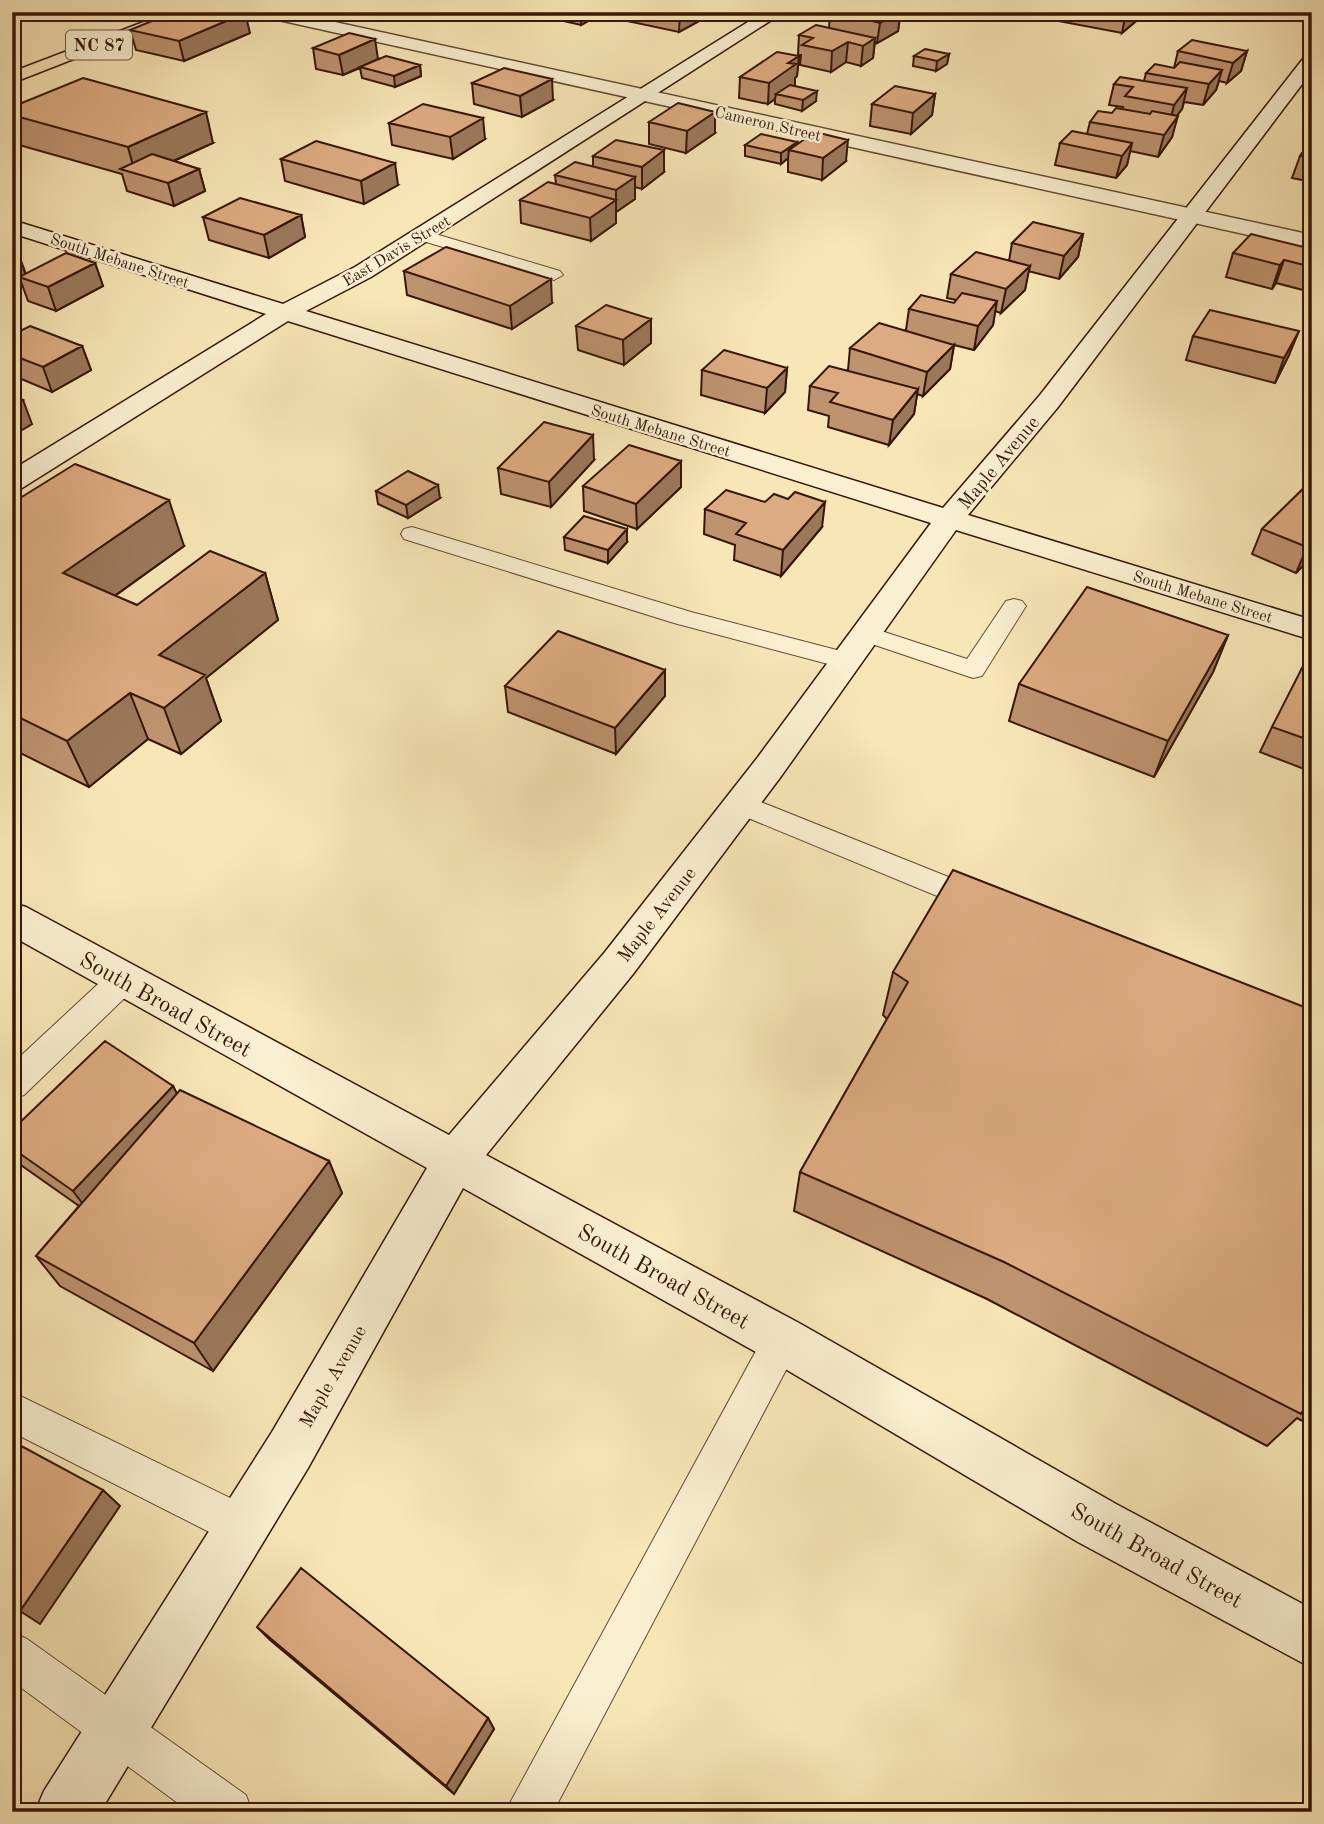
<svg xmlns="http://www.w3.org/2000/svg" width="1324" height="1824" viewBox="0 0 1324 1824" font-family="'Old Standard TT',serif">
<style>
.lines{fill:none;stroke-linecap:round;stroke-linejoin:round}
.lane-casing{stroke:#664a34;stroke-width:2}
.street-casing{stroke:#664a34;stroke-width:3}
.secondary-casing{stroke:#361609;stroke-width:3}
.highway-casing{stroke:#361609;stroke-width:3}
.lane{fill:#faefd0;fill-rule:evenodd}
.street{fill:#faefd0;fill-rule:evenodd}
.secondary{fill:#faefd0;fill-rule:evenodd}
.highway{fill:#f8e6b6;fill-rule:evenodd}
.wall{fill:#be936f;stroke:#361609;stroke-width:2}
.shaded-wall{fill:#9b785a;stroke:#361609;stroke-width:2}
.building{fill:#ddab81;stroke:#361609;stroke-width:2}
.labels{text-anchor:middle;stroke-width:5;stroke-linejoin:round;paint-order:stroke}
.far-street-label{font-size:16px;fill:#361609;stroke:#faefd0}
.shield{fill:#faefd0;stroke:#715745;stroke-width:2}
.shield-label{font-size:18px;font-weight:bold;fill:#361609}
.street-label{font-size:19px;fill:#361609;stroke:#faefd0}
.near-street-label{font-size:23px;fill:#361609;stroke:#faefd0}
</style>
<rect width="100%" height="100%" fill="#f8e6b6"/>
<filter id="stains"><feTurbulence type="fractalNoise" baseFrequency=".00286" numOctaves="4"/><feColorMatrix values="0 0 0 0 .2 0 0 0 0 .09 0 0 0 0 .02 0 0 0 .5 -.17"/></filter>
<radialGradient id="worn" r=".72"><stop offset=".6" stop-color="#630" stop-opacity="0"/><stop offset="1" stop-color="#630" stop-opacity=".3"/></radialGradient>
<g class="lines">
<defs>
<path id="lane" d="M422,230L560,271L563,275L554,280L416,239L414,235L416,231Z
M412,527L691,612L856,655L860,661L856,667L847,669L674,623L404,539L401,534L404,529Z
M1014,599L1022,601L1026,606L982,676L973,678L857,639L854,634L857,629L866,626L967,659L1006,601Z
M741,794L991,894L996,902L991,910L981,913L971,910L731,811L727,804L731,797Z
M123,968L134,971L139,980L134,989L24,1095L12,1099V1064L112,971Z
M782,1322L795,1327L801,1340L795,1353L553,1812H505L769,1327Z
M12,1392L257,1511L263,1526L257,1541L242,1547L227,1541L12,1432Z
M12,1632L27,1639L246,1795L252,1812H190L12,1681Z"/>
<path id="street" d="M257,12H289L1312,235V249L265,17Z"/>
<path id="secondary" d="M764,12H784L371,277L306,311L943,508L1040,395L1306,55L1312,54V71L1058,407L968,515L1312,620V640L956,530L782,775L633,974L486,1155L799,1323L1116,1504L1312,1609V1668L1078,1542L765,1357L463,1188L308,1468L100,1812H35L44,1791L272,1432L427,1168L12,936V903L26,907L449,1135L605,952L758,757L931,523L288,321L22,488L12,490V470L266,314L12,233V220L283,304L355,267Z"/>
<path id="highway" d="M170,12H194L12,83V72Z"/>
</defs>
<use href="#lane" class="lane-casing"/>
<use href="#street" class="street-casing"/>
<use href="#secondary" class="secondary-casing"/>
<use href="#highway" class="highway-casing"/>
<use href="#lane" class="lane"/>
<use href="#street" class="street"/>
<use href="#secondary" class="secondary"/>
<use href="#highway" class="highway"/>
</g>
<path class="wall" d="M345,12H380L369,17Z
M541,12H703V19L679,32L599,15L581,25L541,16Z
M830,12H917L909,18L902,16L900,17L898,31L877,43L875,42L873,58L861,66L846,62L831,72L800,65L801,55H798L799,35L829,28Z
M1055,12H1163L1160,15L1146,13L1122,33L1053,20Z
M130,30L250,33L184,61L136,50Z
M313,48L420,65L421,76L395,87L362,78L360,68L343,75L316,69Z
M1178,51H1247L1241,71L1227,83L1219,81L1216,90L1203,105L1184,102L1182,109L1177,115L1172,137L1158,157L1130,151L1127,165L1116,178L1055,165L1060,143L1087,134L1090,122L1122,109L1123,107L1109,105L1114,84L1144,81L1146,73L1174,68Z
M949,54L947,64L936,71L913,66L914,56Z
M799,56L797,76L795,78L794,85L816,101L802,111L775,104V99L768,104L739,98L740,77Z
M472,83L553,100L522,117L474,104Z
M935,94L932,115L911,134L870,126L872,104Z
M12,107L213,143L174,161L199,169L205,191L174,206L127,191L122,174L12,143Z
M649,122L715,133L686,153L649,144Z
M389,123L485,139L453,159L392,145Z
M1312,141V182L1292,178L1300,156Z
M797,144L846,161L822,180L788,172V158L781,164L745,156V145Z
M593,156L664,172L642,189L635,187V199L616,212V223L591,241L521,223L520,200L556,184L555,175L593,167Z
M281,159L398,185L364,204L285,181Z
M301,215L305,237L269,258L209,240L203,217Z
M1083,234L1078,257L1059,279L1028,271L1025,290L1001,313L995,311L993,325L974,350L954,345L950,369L923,396L917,394L914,414L889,445L828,427L829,416L808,410L810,386L848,370L850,348L906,330L909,309L954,303L956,300L947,298L951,274L1009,261L1012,243Z
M1312,249V285L1307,291L1276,283L1272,289L1226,277L1233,253Z
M18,253L26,274L95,263L103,286L56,311L28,301L20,279L12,283Z
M404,271L552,303L512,329L407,295Z
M651,319V343L624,365L578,350L576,326Z
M12,335L82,346L91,370L52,392L12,375Z
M1193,336L1289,355L1275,383L1186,360Z
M787,368L785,392L765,413L701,395L702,370Z
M594,460L551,507L501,494L498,468Z
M681,461V487L637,529L584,511L583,486Z
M1309,483L1312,556L1296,573L1252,554L1262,529Z
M376,491L440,498L408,518L378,504Z
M12,503L184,546L115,596L137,605L265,573L278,620L206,678L221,721L181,754L148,739L89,787L12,749Z
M705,509L822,527L781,576L734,560L735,545L704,534Z
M564,537L627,542L608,563L565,550Z
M1228,635L1213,672L1154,777L1009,721L1019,684Z
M1312,667V772L1260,752L1272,727Z
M665,670V696L616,754L508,712L505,686Z
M893,972L1312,1010V1426L1297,1418L1267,1446L987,1299L794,1211L800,1172L887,1019L883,1015Z
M173,1086L176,1093L329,1161L342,1193L213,1371L60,1286L36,1256L79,1206L18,1163L12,1155V1130Z
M257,1627L488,1718L494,1729L454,1794L270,1640Z"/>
<path class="shaded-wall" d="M368,12H380L369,17Z
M581,12H599V15L581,25Z
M680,12H703V19L679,32Z
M895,12H902V16L900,17L898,31L877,43L880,23Z
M910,12H917L909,18Z
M1126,12H1146L1122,33Z
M245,13L250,33L184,61L179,41Z
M875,38L873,58L861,66L863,46Z
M375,39L378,59L343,75L339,55Z
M848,42L846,62L831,72L832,51Z
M1247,51L1241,71L1227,83L1233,63Z
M949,54L947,64L936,71L937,61Z
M799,56L797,76L795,78V85L781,95L776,94L775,99L768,104L769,83L788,63Z
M420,65L421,76L395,87L394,76Z
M1222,70L1216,90L1203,105L1209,84Z
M552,79L553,100L522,117L520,96Z
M1187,88L1182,109L1169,126L1174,105Z
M817,91L816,101L802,111L803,100Z
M935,94L932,115L911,134L913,113Z
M206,112L213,143L142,175L135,173L128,147Z
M715,112V133L686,153L687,131Z
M1178,116L1172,137L1158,157L1164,135Z
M483,118L485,139L453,159L450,137Z
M848,140L846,161L822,180L823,158Z
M797,142L796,151L789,150L788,158L781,164V153Z
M1132,143L1127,165L1116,178L1122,156Z
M664,150V172L642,189V167Z
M395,163L398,185L364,204L361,181Z
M199,169L205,191L174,206L168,183Z
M635,177V199L616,212V190Z
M616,200V223L591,241L590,218Z
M301,215L305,237L269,258L264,235Z
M1083,234L1078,257L1059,279L1064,256Z
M18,253L26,276L19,277L20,279L12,283V255Z
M1284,260L1276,283L1272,289L1280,265Z
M95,263L103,286L56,311L48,287Z
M1030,266L1025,290L1001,313L1006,289Z
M551,279L552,303L512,329L510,306Z
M997,301L993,325L974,350L978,326Z
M651,319V343L624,365L623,340Z
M1299,331L1289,355L1275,383L1284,358Z
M954,345L950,369L923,396L927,372Z
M82,346L91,370L52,392L43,367Z
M787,368L785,392L765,413L767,388Z
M918,389L914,414L889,445L893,420Z
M23,400L32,424L12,436V405Z
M593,435L594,460L551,507L549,482Z
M681,461V487L637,529L636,504Z
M438,485L440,498L408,518L406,505Z
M169,500L184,546L82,619L63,573Z
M825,502L822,527L781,576L783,550Z
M627,529V542L608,563V550Z
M1312,542V556L1296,573L1307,547Z
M265,573L278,620L206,678L221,721L181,754L164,708L159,655Z
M1228,635L1213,672L1154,777L1168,741Z
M665,670V696L616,754L615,728Z
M130,693L148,739L89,787L67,741Z
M12,998L18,1007L12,1012Z
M173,1086L185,1109L89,1212L73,1191Z
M329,1161L342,1193L213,1371L194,1343Z
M103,1490L120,1506L40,1624L20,1611Z
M488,1718L494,1729L454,1794L446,1786Z"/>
<path class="building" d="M174,12H241L245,13L179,41L130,30Z
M835,12H900L880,23Z
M816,25L875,38L863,46L848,42L832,51L802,45L813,38L799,35Z
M349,33L375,39L339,55L313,48Z
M1192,40L1247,51L1233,63L1178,51Z
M925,49L949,54L937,61L914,56Z
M777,52L799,56L788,63L796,64L769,83L740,77Z
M386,56L420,65L394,76L360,67Z
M1180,62L1222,70L1209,84L1146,73L1155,64L1174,68Z
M504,68L552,79L520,96L472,83Z
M1120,77L1187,88L1174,105L1125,96L1133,87L1114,84Z
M83,78L206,112L128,147L12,115V107Z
M790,85L817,91L803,100L776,94Z
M895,86L935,94L913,113L872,104Z
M678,103L715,112L687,131L649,122Z
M423,104L483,118L450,137L389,123Z
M1116,108L1150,114L1152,111L1178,116L1164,135L1090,122L1098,111L1112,113Z
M1072,131L1132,143L1122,156L1060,143Z
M815,132L848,140L823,158L789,150Z
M761,134L797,142L781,153L745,145Z
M616,140L664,150L642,167L593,156Z
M1311,140L1312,141V158L1300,156Z
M316,141L395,163L361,181L281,159Z
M152,154L199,169L168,183L120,169Z
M575,162L635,177L616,190L555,175Z
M548,182L616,200L590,218L520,200Z
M240,198L301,215L264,235L203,217Z
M1033,222L1083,234L1064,256L1012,243Z
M1251,234L1312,249V267L1284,260L1280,265L1233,253Z
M446,247L551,279L510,306L404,271Z
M976,252L1030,266L1006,289L951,274Z
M66,253L95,263L48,287L19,277Z
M962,293L997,301L978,326L909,309L921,295L954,303Z
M606,305L651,319L623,340L576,326Z
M1210,310L1299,331L1284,358L1193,336Z
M879,323L954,345L927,372L850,348Z
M30,326L82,346L43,367L12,355V335Z
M724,350L787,368L767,388L702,370Z
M829,366L918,389L893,420L830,402L838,393L810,386Z
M12,395L23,400L12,405Z
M544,422L593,435L549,482L498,468Z
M629,445L681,461L636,504L583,486Z
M75,464L169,500L63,573L137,605L210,551L265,573L159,655L205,675L164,708L130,693L67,741L12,714V503Z
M408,471L438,485L406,505L376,491Z
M1309,483L1312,484V542L1307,547L1262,529Z
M726,490L765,502L774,494L788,499L795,492L825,502L783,550L736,534L746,523L705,509Z
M584,516L627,529L608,550L564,537Z
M1087,587L1228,635L1168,741L1019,684Z
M558,631L665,670L615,728L505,686Z
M1304,664L1312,667V741L1272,727Z
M953,870L1312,1010V1394L1301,1414L1004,1262L800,1172L908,982L893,972Z
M105,1041L173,1086L73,1191L12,1148V1130Z
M180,1090L329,1161L194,1343L36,1256Z
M12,1441L103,1490L20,1611L12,1607Z
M301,1568L488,1718L446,1786L257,1627Z"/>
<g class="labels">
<g class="far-street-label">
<text transform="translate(768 123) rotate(13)" y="6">Cameron Street</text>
<text transform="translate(396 250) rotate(-31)" y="6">East Davis Street</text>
<text transform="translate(120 260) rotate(18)" y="6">South Mebane Street</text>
<text transform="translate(661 430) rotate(17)" y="6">South Mebane Street</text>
<text transform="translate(1203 596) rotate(17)" y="6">South Mebane Street</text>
</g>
<rect class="shield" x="66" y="30.5" width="66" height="29" rx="5"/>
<g class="shield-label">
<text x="99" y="51">NC 87</text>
</g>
<g class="street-label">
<text transform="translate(998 462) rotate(-50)" y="7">Maple Avenue</text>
<text transform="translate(656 914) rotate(-52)" y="7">Maple Avenue</text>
<text transform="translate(332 1376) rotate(-60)" y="7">Maple Avenue</text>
</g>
<g class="near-street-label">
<text transform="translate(166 1004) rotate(29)" y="8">South Broad Street</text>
<text transform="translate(664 1276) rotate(29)" y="8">South Broad Street</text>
<text transform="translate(1157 1555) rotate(29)" y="8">South Broad Street</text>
</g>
</g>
<rect width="1324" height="1824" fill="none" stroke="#f8e6b6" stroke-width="42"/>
<rect x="14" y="14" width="1296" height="1796" fill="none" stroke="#361609" stroke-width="3.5"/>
<rect x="21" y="21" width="1282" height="1782" fill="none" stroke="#361609" stroke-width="2"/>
<rect width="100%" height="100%" filter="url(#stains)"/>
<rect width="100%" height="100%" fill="url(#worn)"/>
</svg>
